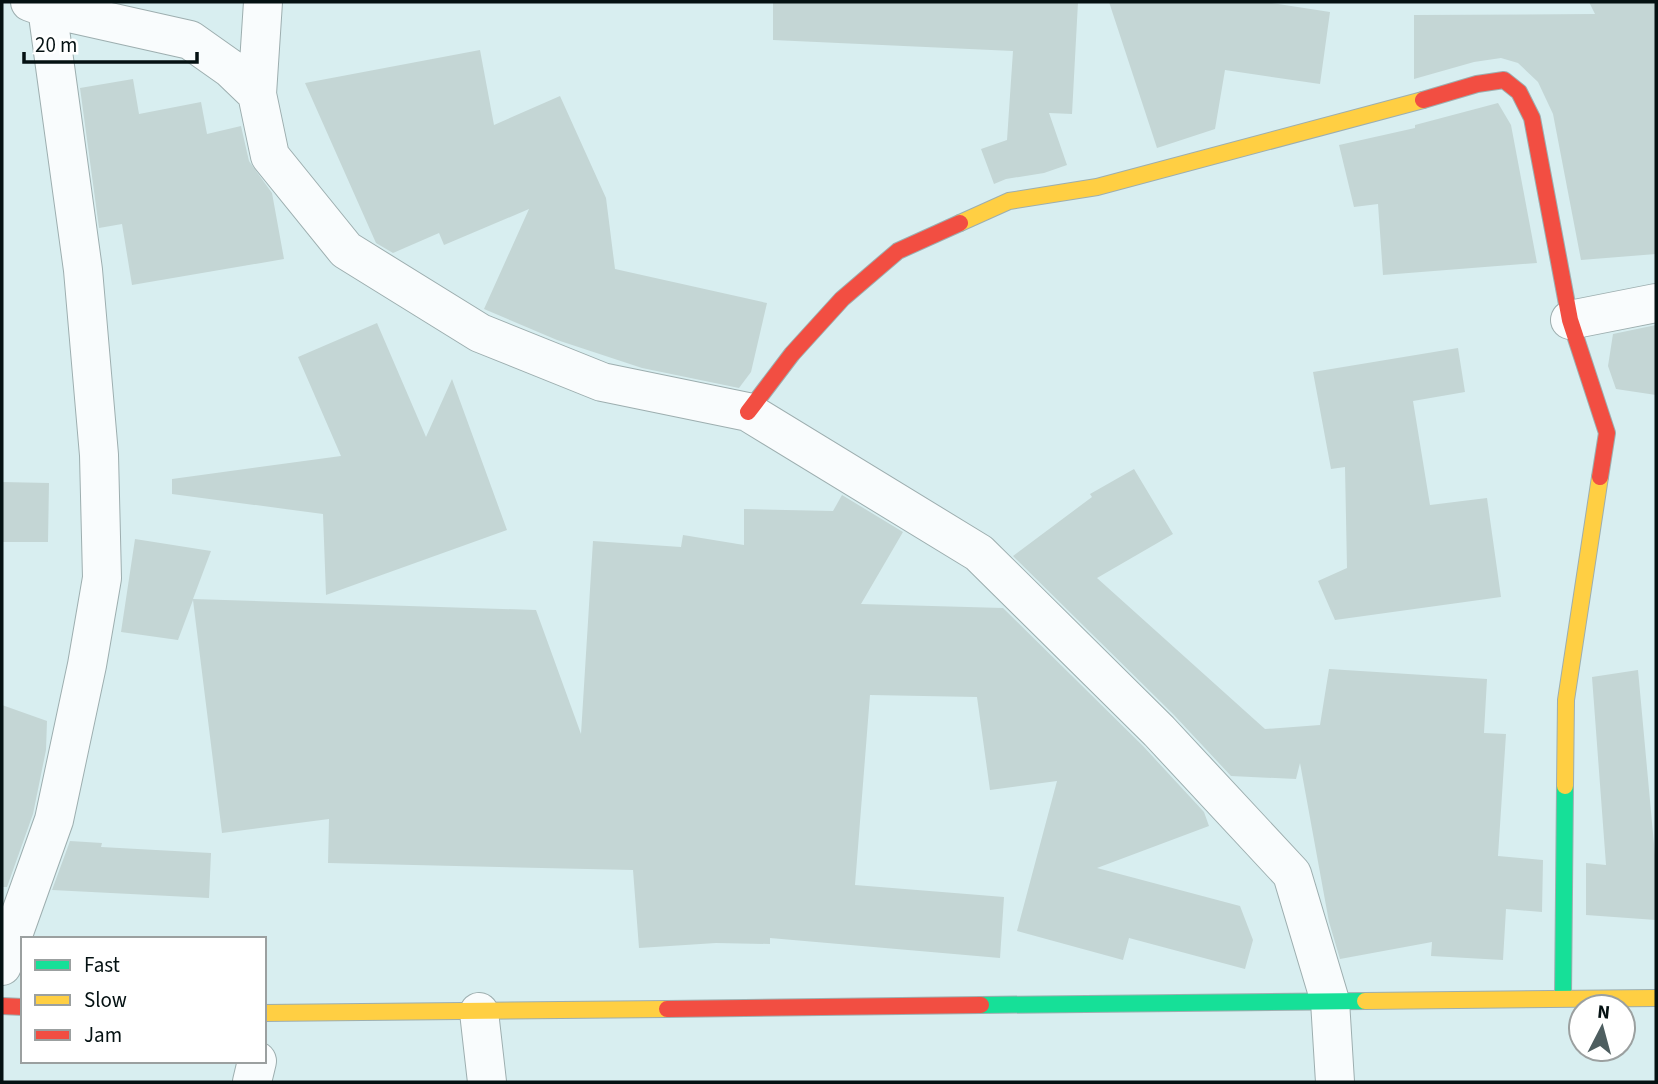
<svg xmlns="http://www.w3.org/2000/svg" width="1658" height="1084" viewBox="0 0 1658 1084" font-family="'Source Sans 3',sans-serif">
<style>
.building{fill:#c4d6d5}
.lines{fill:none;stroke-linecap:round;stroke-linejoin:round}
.street-casing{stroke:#9daeaf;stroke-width:40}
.fast-casing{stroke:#9daeaf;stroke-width:18}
.slow-casing{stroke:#9daeaf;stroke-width:18}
.jam-casing{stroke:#9daeaf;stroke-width:18}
.street{stroke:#f9fcfd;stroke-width:38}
.fast{stroke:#16e098;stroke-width:16}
.slow{stroke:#ffcf43;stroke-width:16}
.jam{stroke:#f24e42;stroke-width:16}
</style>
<rect width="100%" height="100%" fill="#d8eef0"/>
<path class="building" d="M773,2H1078L1072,114L1049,113L1067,165L1044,173L1006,179L994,184L981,149L1007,140L1013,51L773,40Z
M1109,2H1266L1330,12L1320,84L1225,70L1215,129L1157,148Z
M1589,2H1656V254L1581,260L1553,114L1538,82L1518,63L1501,58L1474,62L1414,79V15L1595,14Z
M480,50L494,125L560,96L606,198L615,269L767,303L751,372L739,388L642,368L557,340L484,309L529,209L444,245L439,233L393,253L376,243L305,83Z
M133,79L139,114L201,102L207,134L241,126L249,161L272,193L284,259L132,285L122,224L99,228L80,88Z
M1498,103L1511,125L1537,263L1383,275L1378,204L1354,207L1339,145L1415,128V125Z
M377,323L426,437L452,379L507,530L326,595L323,514L172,494V479L341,456L298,357Z
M1656,325V395L1616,389L1608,366L1613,334Z
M1458,348L1465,392L1413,401L1430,505L1487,498L1501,597L1335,620L1318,581L1347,568L1345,467L1331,469L1313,372Z
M1134,469L1173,534L1097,578L1265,729L1320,725L1329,669L1487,679L1484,733L1506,734L1498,856L1543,860L1542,912L1506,909L1503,960L1431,956L1432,942L1340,959L1329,922L1300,763L1296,779L1231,776L1174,715L1013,556L1092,497L1090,494Z
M2,482L49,483L48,542H2Z
M842,495L903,532L861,604L1003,608L1143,746L1204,812L1209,826L1097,868L1240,906L1253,940L1245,969L1129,938L1123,960L1017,931L1057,781L990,790L977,697L870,695L855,885L1004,897L1000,958L770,938V944L716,943L639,948L633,870L328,863L329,819L222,833L193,600L178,640L121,632L135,539L211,551L193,599L536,610L581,734L593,541L681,547L683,535L744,545V509L833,511Z
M1638,670L1656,866V920L1586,915V863L1606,865L1592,677Z
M2,705L47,721L46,750L33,814L7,887H2Z
M70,841L102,843L101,847L211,853L209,898L52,890Z"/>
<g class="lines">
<defs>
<path id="street" d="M30,2L47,8L190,40L231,69L257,94
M263,2L257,94L270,156L346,250L480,333L602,382L748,412L979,553L1159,731L1292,874L1330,1001L1335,1082
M1570,320L1656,303
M2,966L54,820L87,665L102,578L99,455L83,270L47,8
M479,1012L487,1082
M252,1082L257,1061"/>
<path id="fast" d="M1563,998L1565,786
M981,1005L1365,1001"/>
<path id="slow" d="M960,223L1009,201L1097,187L1423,100
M1565,786L1566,700L1600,477
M1365,1001L1656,998
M264,1013L667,1009"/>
<path id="jam" d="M1423,100L1477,84L1504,80L1519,92L1532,118L1570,320L1607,433L1600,477
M748,412L792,354L842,299L898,251L960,223
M2,1006L23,1007
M667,1009L981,1005"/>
</defs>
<use href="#street" class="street-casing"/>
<use href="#fast" class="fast-casing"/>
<use href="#slow" class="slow-casing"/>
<use href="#jam" class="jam-casing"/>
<use href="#street" class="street"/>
<use href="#fast" class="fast"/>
<use href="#slow" class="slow"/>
<use href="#jam" class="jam"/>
</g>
<rect width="1658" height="1084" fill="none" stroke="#041112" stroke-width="7"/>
<rect x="21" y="937" width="245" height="126" fill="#ffffff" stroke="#9ba0a0" stroke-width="2"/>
<rect x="35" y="960" width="35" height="10" fill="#16e098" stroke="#9ba0a0" stroke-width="2"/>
<text x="84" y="972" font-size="21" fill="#041112">Fast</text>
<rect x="35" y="995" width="35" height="10" fill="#ffcf43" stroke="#9ba0a0" stroke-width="2"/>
<text x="84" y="1007" font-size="21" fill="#041112">Slow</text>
<rect x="35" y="1030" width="35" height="10" fill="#f24e42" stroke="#9ba0a0" stroke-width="2"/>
<text x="84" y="1042" font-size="21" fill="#041112">Jam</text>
<g transform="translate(1602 1028) rotate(6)"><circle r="33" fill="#ffffff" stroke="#9ba0a0" stroke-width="2"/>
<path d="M0-5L12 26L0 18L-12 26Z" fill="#4e5e60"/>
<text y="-10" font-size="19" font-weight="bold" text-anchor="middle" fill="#041112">N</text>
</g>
<path d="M24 52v10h173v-10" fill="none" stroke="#041112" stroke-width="3.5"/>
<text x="35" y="52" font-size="21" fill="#041112" stroke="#ffffff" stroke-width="5" paint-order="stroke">20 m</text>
</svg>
